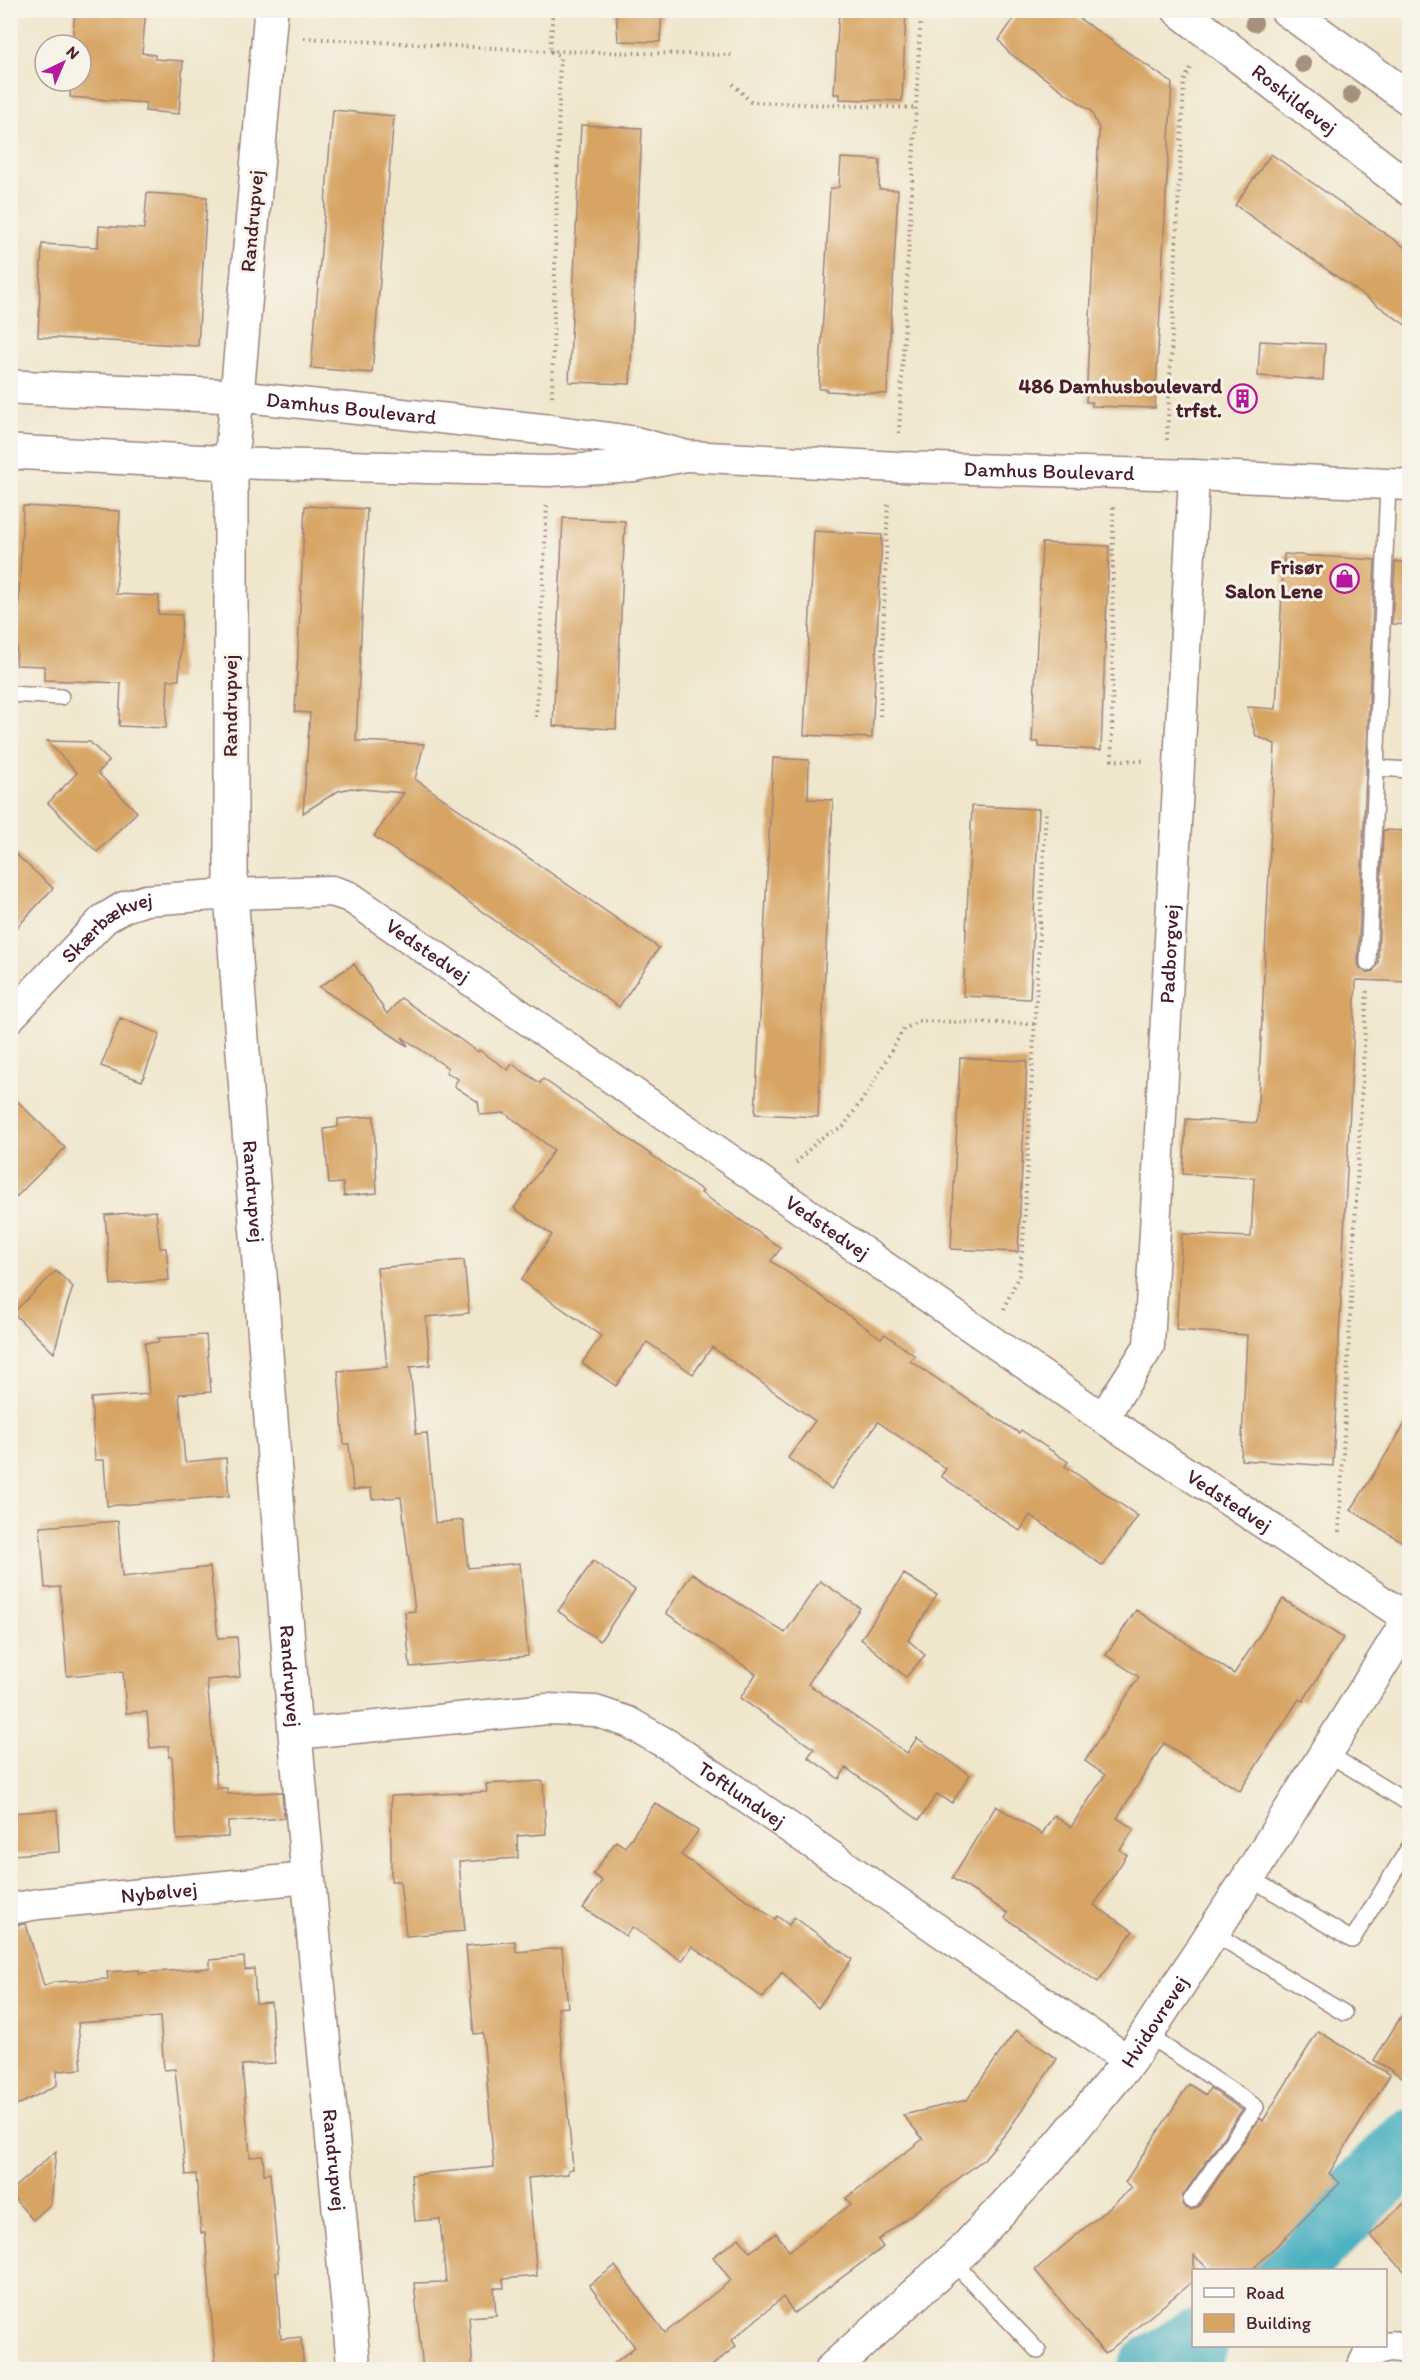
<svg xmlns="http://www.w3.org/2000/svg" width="1420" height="2380" viewBox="0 0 1420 2380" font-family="Itim,sans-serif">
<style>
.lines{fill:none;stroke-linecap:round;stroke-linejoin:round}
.river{stroke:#3facbe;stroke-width:69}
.building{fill:#d7a463}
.lane-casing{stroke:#9c827c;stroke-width:18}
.street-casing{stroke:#9c827c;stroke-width:33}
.secondary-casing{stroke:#9c827c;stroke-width:36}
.path{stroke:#9c827c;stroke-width:4;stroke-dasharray:1.5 4.5;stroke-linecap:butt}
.lane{stroke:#fff;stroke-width:15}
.street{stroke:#fff;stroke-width:30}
.secondary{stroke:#fff;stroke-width:33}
.tree{fill:#a4917e}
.labels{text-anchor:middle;stroke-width:6;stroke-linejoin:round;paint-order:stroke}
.street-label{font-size:21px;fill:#4a1f2b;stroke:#f7f3e8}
.poi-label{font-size:21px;font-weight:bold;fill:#4a1f2b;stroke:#f7f3e8;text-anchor:end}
</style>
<rect width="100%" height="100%" fill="#f7f3e8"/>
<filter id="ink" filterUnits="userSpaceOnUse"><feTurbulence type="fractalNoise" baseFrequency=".0167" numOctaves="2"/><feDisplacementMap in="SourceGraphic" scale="12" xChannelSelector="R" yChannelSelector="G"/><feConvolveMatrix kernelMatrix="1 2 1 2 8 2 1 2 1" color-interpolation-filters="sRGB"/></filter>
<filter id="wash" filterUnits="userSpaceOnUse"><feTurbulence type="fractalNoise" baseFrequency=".008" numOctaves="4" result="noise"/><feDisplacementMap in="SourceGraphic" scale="24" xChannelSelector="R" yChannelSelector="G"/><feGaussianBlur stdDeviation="1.35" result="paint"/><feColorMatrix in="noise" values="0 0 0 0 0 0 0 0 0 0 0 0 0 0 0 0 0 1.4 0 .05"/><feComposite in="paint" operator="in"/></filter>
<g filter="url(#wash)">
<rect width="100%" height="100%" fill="#efe6cc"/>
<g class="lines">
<path class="river" d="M1287,2270L1410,2144
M1152,2370L1194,2344"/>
</g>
<g id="blocks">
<path class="building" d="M75,10H146L142,53L155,55V59L183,61L179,114L145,111L146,103L70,97L71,81H81V45H72Z
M616,10H662L660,42L618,41Z
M839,10H906L902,101L840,99V94H834Z
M1020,10H1067L1172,83L1155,408L1092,406V402H1086L1099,129L1091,111L1008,52L999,40Z
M333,110L394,116L372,373L311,368Z
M581,125L642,128L630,384L569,382Z
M1271,154L1410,251V328L1235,205Z
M841,158L880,160L879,189L898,190L887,394L826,391L827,389H819L830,189L839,187Z
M147,193L207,197L198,346L38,337L42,244L98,247L99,226L144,229Z
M1260,341L1325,344L1323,380L1258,376Z
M23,506L120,511L116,594L159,596L158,614L182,615L179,680H168L166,728L119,726L121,683L44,680V666L16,665Z
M305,506L367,509L356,741L424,744L415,779L659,948L619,1007L374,836L404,793L351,788L338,791L303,813L310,713L295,712Z
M563,518L625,521L616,729L553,726Z
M814,531L882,535L872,738L804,735Z
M1042,543L1109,546L1101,750L1039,747V742H1032Z
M1284,554L1375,560L1358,963L1360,968L1367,973L1373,971L1378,963L1383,830L1410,831V982L1356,980L1333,1466L1241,1460L1247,1335L1176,1330L1182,1234L1251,1237L1254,1178L1183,1174L1186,1119L1257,1123L1275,744L1256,736L1247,707L1276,709Z
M1395,562H1410V625L1392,624Z
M47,741L90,742L109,761L98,773L137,812L97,852L48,803L77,773Z
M773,758L809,760L808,799L833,800L818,1117L755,1114Z
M972,806L1039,809L1030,999L963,996Z
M10,849L53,888L10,935Z
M354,964L387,1014L401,998L478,1052L479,1050L508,1070L512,1064L540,1083L543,1079L703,1191L701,1193L781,1248L771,1261L881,1338L885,1334L915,1356L910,1361L1019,1433L1021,1430L1068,1462L1065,1466L1138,1516L1103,1566L1030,1515L1020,1531L941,1476L946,1469L878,1422L831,1489L788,1458L815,1421L712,1347L693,1374L647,1342L616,1386L582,1363L601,1336L521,1280L552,1235L514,1208L554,1150L505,1113L480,1115L478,1102L454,1086L458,1079L446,1072L448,1068L402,1037L408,1046L319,987Z
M120,1018L160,1034L142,1081L101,1066Z
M960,1058L1027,1061L1018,1252L951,1249Z
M10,1094L65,1148L10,1203Z
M374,1116L377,1193L344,1196L343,1183L329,1184L324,1129L338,1127V1119Z
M156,1211L160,1248H166L169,1280L111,1285L105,1215Z
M464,1260L469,1313L426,1317L430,1365L410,1367L416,1434L427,1433L435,1523L463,1520L468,1568L520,1563L528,1656L410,1667L405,1612L415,1611L401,1497L372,1499L371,1488L353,1490L349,1444H344L338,1371L387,1367L377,1268Z
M56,1271L73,1287L65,1311L54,1353L13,1313Z
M206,1335L211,1392L179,1394L185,1462L226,1458L229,1496L107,1506L104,1460H95L91,1398L149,1394L145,1343L159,1342L158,1338Z
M1410,1416V1547L1351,1510Z
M118,1521L122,1577L210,1567L218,1638L237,1637L240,1677L207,1680L217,1788H227L228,1794L282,1792L284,1818L228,1822V1837L177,1840L172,1757H169V1746L150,1748L147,1712L126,1713L123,1671L67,1676L60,1587L45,1588L40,1527Z
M593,1561L635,1590L600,1641L558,1611Z
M692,1573L785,1633L820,1581L860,1608L808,1684L907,1753L917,1738L970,1775L952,1803L937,1794L919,1820L846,1768L839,1779L808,1757L814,1749L740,1698L756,1674L666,1613Z
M904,1574L937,1595L908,1640L925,1655L906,1677L861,1639Z
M1283,1599L1343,1638L1303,1701L1299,1699L1240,1791L1164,1743L1117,1818L1134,1829L1120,1850L1127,1855L1094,1905L1133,1931L1098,1982L1005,1918L1008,1913L952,1878L996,1806L1042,1834L1054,1815L1071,1827L1105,1775L1085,1761L1139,1677L1106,1655L1136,1610L1234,1674Z
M543,1781L546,1834L517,1836L518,1858L459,1862L465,1931L406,1936L400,1881H391V1796L487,1792L486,1784Z
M655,1803L698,1831L681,1855L775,1919L777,1916L789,1925L794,1917L852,1959L818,2008L782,1972L763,1998L692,1946L682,1961L632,1927L626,1936L583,1908L602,1881L593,1874L616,1841L625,1847Z
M57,1810L59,1852L10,1855V1813Z
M26,1924L44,1986L54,1982L108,1979L107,1972L139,1970L140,1973L210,1968V1960L244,1957L245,1970L254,1969L256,2003L271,2002L275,2063L242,2065L250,2157L263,2156L264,2174L270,2173L279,2272H276L281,2339L301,2337L304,2370H216L205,2233H201L196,2174L186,2175L175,2069L164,2070L160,2017L78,2023L82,2069L57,2071V2085L10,2109V1926Z
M515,1941L516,1952L562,1948L568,2007L558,2008L573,2169L568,2170V2174L528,2178L537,2276L503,2279L504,2288H494L496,2315L469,2317L473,2370H423L414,2283L446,2282L440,2219L415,2221L411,2175L494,2167L483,2033L474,2034L466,1946Z
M1410,2002V2082L1374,2060Z
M1016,2030L1057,2059L1007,2132L984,2159L878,2240L883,2247L794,2313L783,2297L732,2340L736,2346L707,2370H605L635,2347L589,2285L615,2266L665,2333L731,2280L713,2257L739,2238L750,2252L776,2233L789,2251L851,2204L846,2198L923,2139L903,2115L967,2100Z
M1318,2031L1390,2075L1329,2173L1340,2183L1251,2271H1210L1194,2255V2280L1105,2354L1035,2270L1132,2188L1125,2182L1189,2084L1206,2095L1210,2088L1242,2110L1183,2195L1182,2204L1185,2208L1191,2210L1199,2206L1260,2118L1263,2121Z
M56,2151L51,2204L33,2220L10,2194V2191Z
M1410,2198V2277L1370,2235Z"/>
</g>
</g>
<g filter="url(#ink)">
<use href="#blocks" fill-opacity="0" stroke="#9c827c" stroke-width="1.5"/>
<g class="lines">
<defs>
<path id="lane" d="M10,694L61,697
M1376,768L1410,770
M1368,963L1388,484
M1325,1752L1410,1804
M1249,1877L1352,1940L1410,1846
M1212,1932L1344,2013
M1146,2034L1256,2107L1191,2200
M952,2261L1038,2351"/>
<g id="street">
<path id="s1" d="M236,396L551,430L631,441L687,456L898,467L1194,475L1410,485"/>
<path d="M231,463L549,471L634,466L681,457"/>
<path id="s2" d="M10,1017L104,919L124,907L146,900L231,894L332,891L350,897L1103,1418L1409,1619"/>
<path id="s3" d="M1103,1418L1149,1346L1194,475"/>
<path id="s4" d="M295,1734L548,1709L595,1711L628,1722L672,1747L1129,2061"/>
<path id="s5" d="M10,1909L38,1904L308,1878"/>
<path d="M1362,2370C1367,2346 1390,2342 1410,2350"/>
</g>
<g id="secondary">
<path id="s6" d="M271,10L231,463V894L295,1734L354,2370"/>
<path id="s7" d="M1179,10L1410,189"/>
<path d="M1287,10L1410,99"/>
<path d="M10,387L236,396"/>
<path d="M10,452L231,463"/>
<path id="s8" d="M831,2370L962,2252L1045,2163L1129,2061L1249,1877L1410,1618"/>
</g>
</defs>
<use href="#lane" class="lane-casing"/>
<use href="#street" class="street-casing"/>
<use href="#secondary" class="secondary-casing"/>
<path class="path" d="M304,38L550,51L732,55
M733,84L751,102L916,108
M552,396L560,57L550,51L553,10
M899,433L921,10
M1167,440L1184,82L1191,66
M1113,507L1112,760L1146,761
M880,716L888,501
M536,717L547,505
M796,1163L819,1139L844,1126L871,1087L903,1030L918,1021L1034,1024
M1004,1309L1019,1275L1023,1245L1046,809
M1339,1532L1367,988"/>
<use href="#lane" class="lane"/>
<use href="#street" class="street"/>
<use href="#secondary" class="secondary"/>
</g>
<g class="tree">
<circle cx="1254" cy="23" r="9"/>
<circle cx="1303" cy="64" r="9"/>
<circle cx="1351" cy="95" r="9"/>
</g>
</g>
<defs>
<symbol id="building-ring" viewBox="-11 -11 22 22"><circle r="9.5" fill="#f7f3e8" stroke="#b5179e" stroke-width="1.5"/><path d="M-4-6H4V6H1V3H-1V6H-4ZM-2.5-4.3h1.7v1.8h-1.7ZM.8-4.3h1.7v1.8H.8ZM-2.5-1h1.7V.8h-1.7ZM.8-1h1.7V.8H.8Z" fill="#b5179e"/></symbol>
<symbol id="shop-ring" viewBox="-11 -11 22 22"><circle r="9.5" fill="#f7f3e8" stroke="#b5179e" stroke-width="1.5"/><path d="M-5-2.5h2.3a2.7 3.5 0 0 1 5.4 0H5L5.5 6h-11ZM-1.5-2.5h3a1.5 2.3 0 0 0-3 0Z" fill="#b5179e"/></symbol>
</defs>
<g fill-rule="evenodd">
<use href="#building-ring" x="1226" y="382" width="33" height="33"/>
<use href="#shop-ring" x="1328" y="562" width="33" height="33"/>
</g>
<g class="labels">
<g class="street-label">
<text dy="7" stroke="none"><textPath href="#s7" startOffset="146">Roskildevej</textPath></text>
<text transform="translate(252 221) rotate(-85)" y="7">Randrupvej</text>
<text dy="7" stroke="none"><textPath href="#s1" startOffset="116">Damhus Boulevard</textPath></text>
<text dy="7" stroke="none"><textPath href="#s1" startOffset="818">Damhus Boulevard</textPath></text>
<text transform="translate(230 706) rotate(-90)" y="7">Randrupvej</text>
<text dy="7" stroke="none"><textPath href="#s2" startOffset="134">Skærbækvej</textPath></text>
<text dy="7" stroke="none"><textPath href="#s2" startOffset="482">Vedstedvej</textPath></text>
<text dy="7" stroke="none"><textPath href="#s3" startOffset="478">Padborgvej</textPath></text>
<text dy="7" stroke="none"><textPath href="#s6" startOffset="1184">Randrupvej</textPath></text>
<text dy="7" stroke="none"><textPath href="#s2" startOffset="968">Vedstedvej</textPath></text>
<text dy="7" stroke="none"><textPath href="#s2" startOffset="1454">Vedstedvej</textPath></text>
<text dy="7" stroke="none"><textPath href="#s6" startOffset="1670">Randrupvej</textPath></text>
<text dy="7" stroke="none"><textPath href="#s4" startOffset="471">Toftlundvej</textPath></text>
<text dy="7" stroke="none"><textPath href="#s5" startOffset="150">Nybølvej</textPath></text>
<text dy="7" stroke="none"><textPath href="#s8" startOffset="477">Hvidovrevej</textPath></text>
<text dy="7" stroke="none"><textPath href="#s6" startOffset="2156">Randrupvej</textPath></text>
</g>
<g class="poi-label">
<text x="1222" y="393">486 Damhusboulevard<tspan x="1222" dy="24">trfst.</tspan></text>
<text x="1323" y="574">Frisør<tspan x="1323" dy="24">Salon Lene</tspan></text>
</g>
</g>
<rect width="1420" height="2380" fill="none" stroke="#f7f3e8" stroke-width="36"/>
<rect x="1192" y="2269" width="195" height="78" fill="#f7f3e8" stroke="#b29e9c" stroke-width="1.5"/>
<rect x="1204" y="2288" width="30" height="9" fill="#ffffff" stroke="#b29e9c" stroke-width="1.5"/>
<text x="1246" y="2299" font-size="18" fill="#4a1f2b">Road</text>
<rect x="1204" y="2314" width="30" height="18" fill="#d7a463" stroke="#b29e9c" stroke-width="1.5"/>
<text x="1246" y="2329" font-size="18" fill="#4a1f2b">Building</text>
<g transform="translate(63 63) rotate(44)"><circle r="28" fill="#f7f3e8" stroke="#b29e9c" stroke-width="1.5"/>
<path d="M0-4.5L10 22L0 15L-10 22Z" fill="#b5179e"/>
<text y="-9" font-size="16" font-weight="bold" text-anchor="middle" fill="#4a1f2b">N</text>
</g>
</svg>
